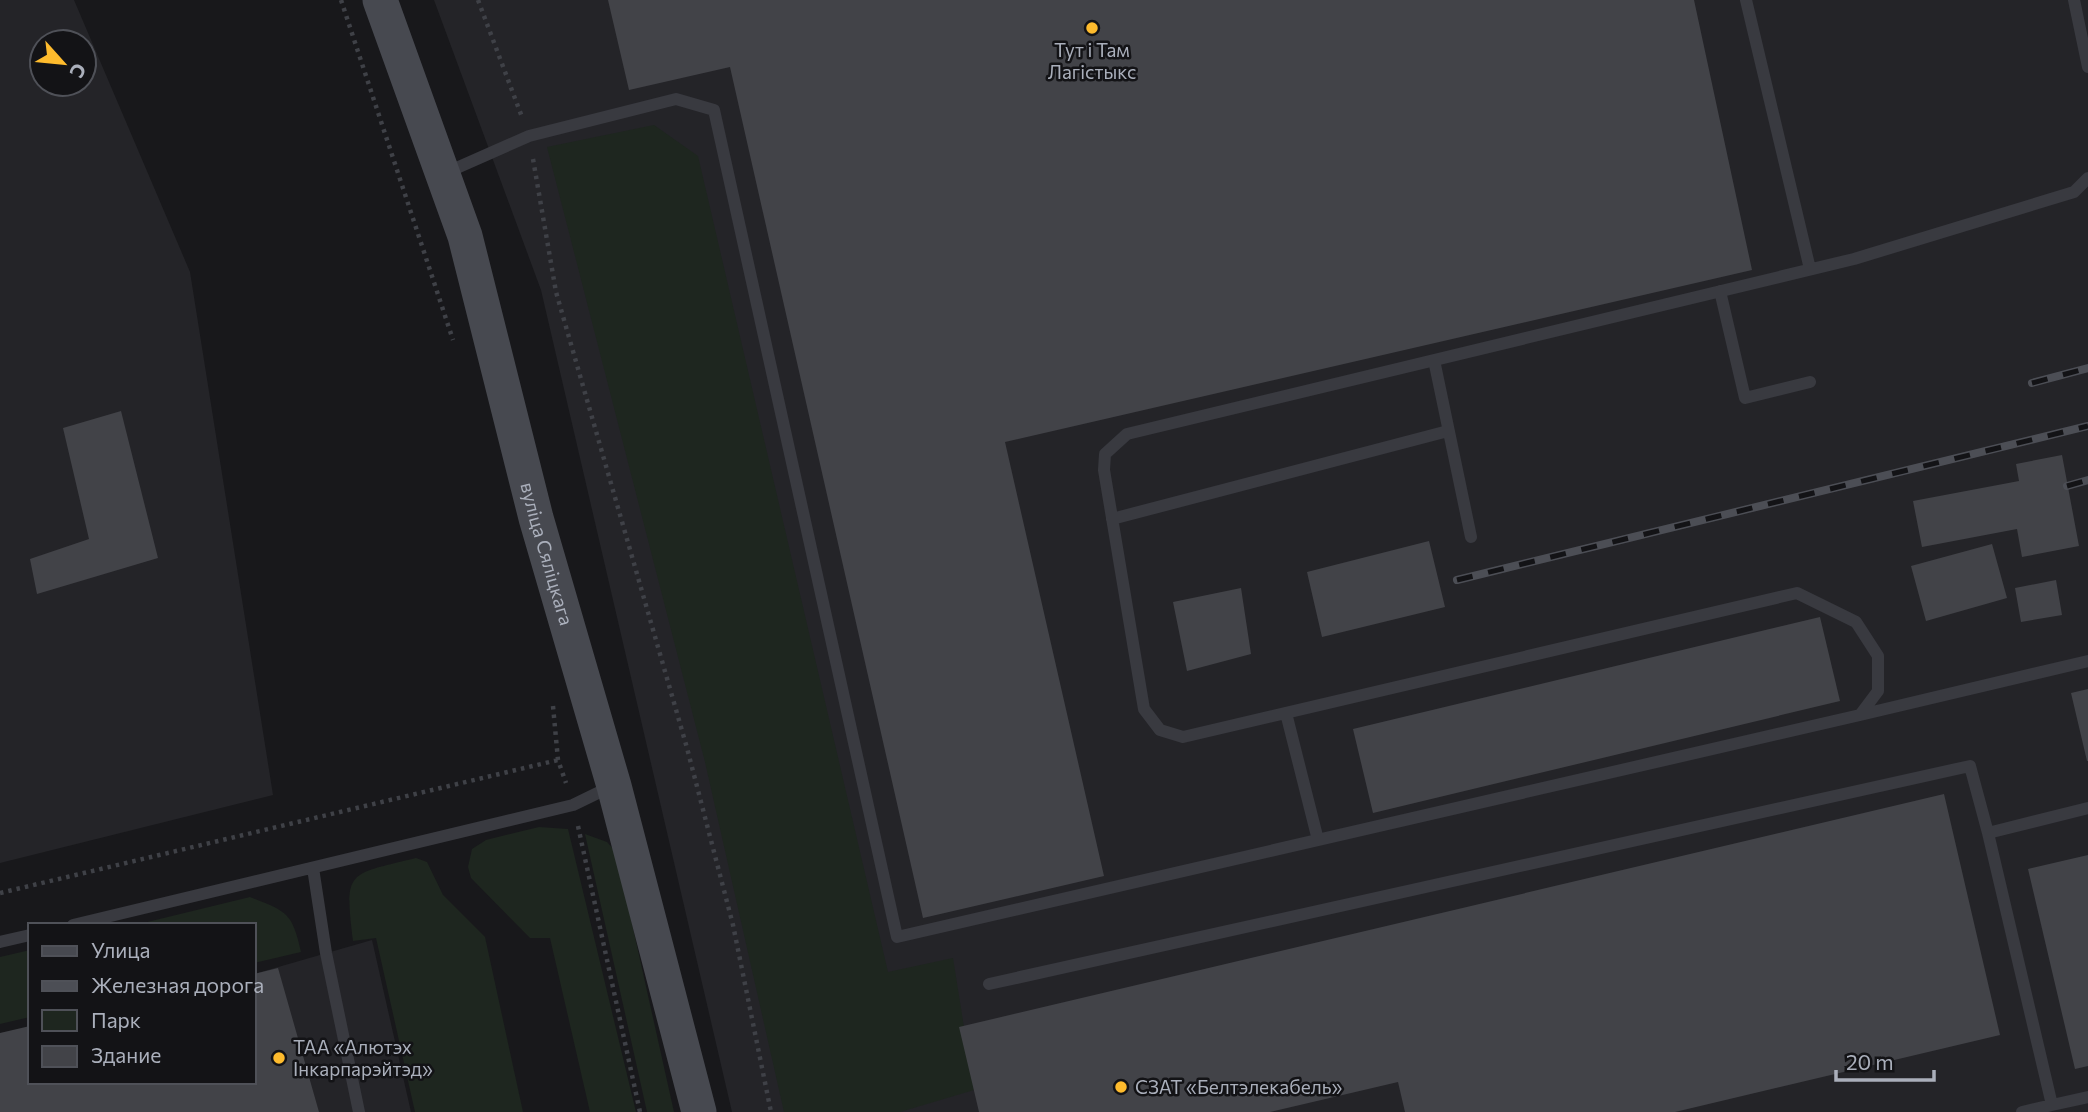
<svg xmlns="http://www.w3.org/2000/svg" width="2088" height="1112" viewBox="0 0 2088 1112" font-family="Commissioner,sans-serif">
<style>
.built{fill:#242428;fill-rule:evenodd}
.green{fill:#1e261f}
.building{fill:#424348}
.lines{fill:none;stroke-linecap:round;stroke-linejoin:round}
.path{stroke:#3f4147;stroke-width:4.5;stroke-dasharray:3.5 5;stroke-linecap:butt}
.service{stroke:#393a40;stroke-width:12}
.secondary{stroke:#474950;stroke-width:35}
.rail-casing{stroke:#4c4e55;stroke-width:8}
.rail{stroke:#131316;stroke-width:5;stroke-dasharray:16;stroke-linecap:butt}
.poi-dot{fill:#febb2d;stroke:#131316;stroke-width:2.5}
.labels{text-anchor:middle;stroke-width:5;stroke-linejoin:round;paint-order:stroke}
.poi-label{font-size:19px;fill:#aaafbb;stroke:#131316;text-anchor:start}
.street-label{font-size:19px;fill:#aaafbb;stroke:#131316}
</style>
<rect width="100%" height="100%" fill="#18181b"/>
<path class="built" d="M0,0H74L190,272L273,795L0,863ZM42,42H84V84H42Z
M434,0H2088V1112H732L541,290Z
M372,940L411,1112H0V1033L30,1082H254V974Z"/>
<path class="green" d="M654,125L698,156L888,972L953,958L974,1090L900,1112H784L705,762L547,147Z
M539,827L568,829L636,1112H590L550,938H530L471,878L468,867L472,849L486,840Z
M585,834L607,842L616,852L674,1112H647Z
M416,858L427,862L443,895L485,937L523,1112H415L376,938L353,941C344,869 348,875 416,858Z
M250,897C287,912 292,912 301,952L254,963V925H135Z
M30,950V1017L0,1024V957Z"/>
<path class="building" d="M608,0H1694L1752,270L1005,442L1104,876L923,918L730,67L629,90Z
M121,411L158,558L37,594L30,559L89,539L63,428Z
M2062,455L2079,546L2022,557L2017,529L1922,547L1913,501L2019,481L2016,464Z
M1429,541L1445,607L1322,637L1307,572Z
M1992,544L2007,598L1926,621L1911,566Z
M2056,580L2062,615L2021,622L2015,588Z
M1241,588L1251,654L1187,671L1173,602Z
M1820,617L1840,701L1373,813L1353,729Z
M2088,689V761H2087L2071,693Z
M1944,794L2000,1035L1675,1112H1405L1398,1082L1270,1112H979L959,1027Z
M2088,855V1066L2075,1069L2028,869Z
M278,968L319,1112H0V1033L30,1026V1082H254V974Z"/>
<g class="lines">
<path class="path" d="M341,0L453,340
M478,0L522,117
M533,159L556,292L687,748L733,925L771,1112
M553,706L558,760L566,783
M578,826L640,1112
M0,893L558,760"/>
<path class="service" d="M1746,0L1810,269
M2074,0L2088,67
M443,174L529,136L676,99L714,110L897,937L1860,715L1878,691V656L1856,622L1797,593L1183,737L1160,730L1144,709L1104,470L1105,454L1127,434L1854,259L2074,192L2088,178
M1720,291L1745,398L1810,382
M1434,360L1471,537
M1112,519L1448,431
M1286,713L1318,840
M1860,715L2088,661
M313,868L326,953L359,1112
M73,925L573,805L610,787
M0,942L30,935
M989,984L1970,766L1988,833
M2052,1105L2088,1097
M2022,1112L2052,1105L1988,833L2088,808"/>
<path class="secondary" id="s1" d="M380,0L465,236L536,518L614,786L699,1112"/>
<defs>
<path id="rail" d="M2032,383L2088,368
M2067,486L2088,480
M1457,580L2088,426"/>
</defs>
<use href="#rail" class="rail-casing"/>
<use href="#rail" class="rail"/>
</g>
<g class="poi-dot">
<circle cx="1092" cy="28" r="7"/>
<circle cx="279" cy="1058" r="7"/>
<circle cx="1121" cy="1087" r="7"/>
</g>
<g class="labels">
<g class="poi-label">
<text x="1092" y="57" text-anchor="middle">Тут і Там<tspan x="1092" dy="22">Лагістыкс</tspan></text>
<text x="293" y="1054">ТАА «Алютэх<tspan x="293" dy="22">Інкарпарэйтэд»</tspan></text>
<text x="1135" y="1094">СЗАТ «Белтэлекабель»</text>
</g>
<g class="street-label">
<text dy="7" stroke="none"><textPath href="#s1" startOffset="579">вуліца Сяліцкага</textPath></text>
</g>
</g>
<rect x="28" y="923" width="228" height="161" fill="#131316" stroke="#4f5158" stroke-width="2"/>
<rect x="42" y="946" width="35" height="10" fill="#474950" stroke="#4f5158" stroke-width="2"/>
<text x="91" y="958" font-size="21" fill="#aaafbb">Улица</text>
<rect x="42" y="981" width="35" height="10" fill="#4c4e55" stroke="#4f5158" stroke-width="2"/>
<text x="91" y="993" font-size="21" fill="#aaafbb">Железная дорога</text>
<rect x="42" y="1010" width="35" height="21" fill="#1e261f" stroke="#4f5158" stroke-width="2"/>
<text x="91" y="1028" font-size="21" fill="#aaafbb">Парк</text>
<rect x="42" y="1046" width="35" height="21" fill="#424348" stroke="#4f5158" stroke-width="2"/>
<text x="91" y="1063" font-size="21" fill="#aaafbb">Здание</text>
<g transform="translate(63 63) rotate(117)"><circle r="33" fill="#131316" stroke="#4f5158" stroke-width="2"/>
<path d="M0-5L12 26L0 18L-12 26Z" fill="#febb2d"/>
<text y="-10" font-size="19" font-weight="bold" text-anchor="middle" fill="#aaafbb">С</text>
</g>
<path d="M1836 1070v10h98v-10" fill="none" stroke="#aaafbb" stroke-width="3.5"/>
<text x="1846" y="1070" font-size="21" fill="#aaafbb" stroke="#131316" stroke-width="5" paint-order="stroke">20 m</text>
</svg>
